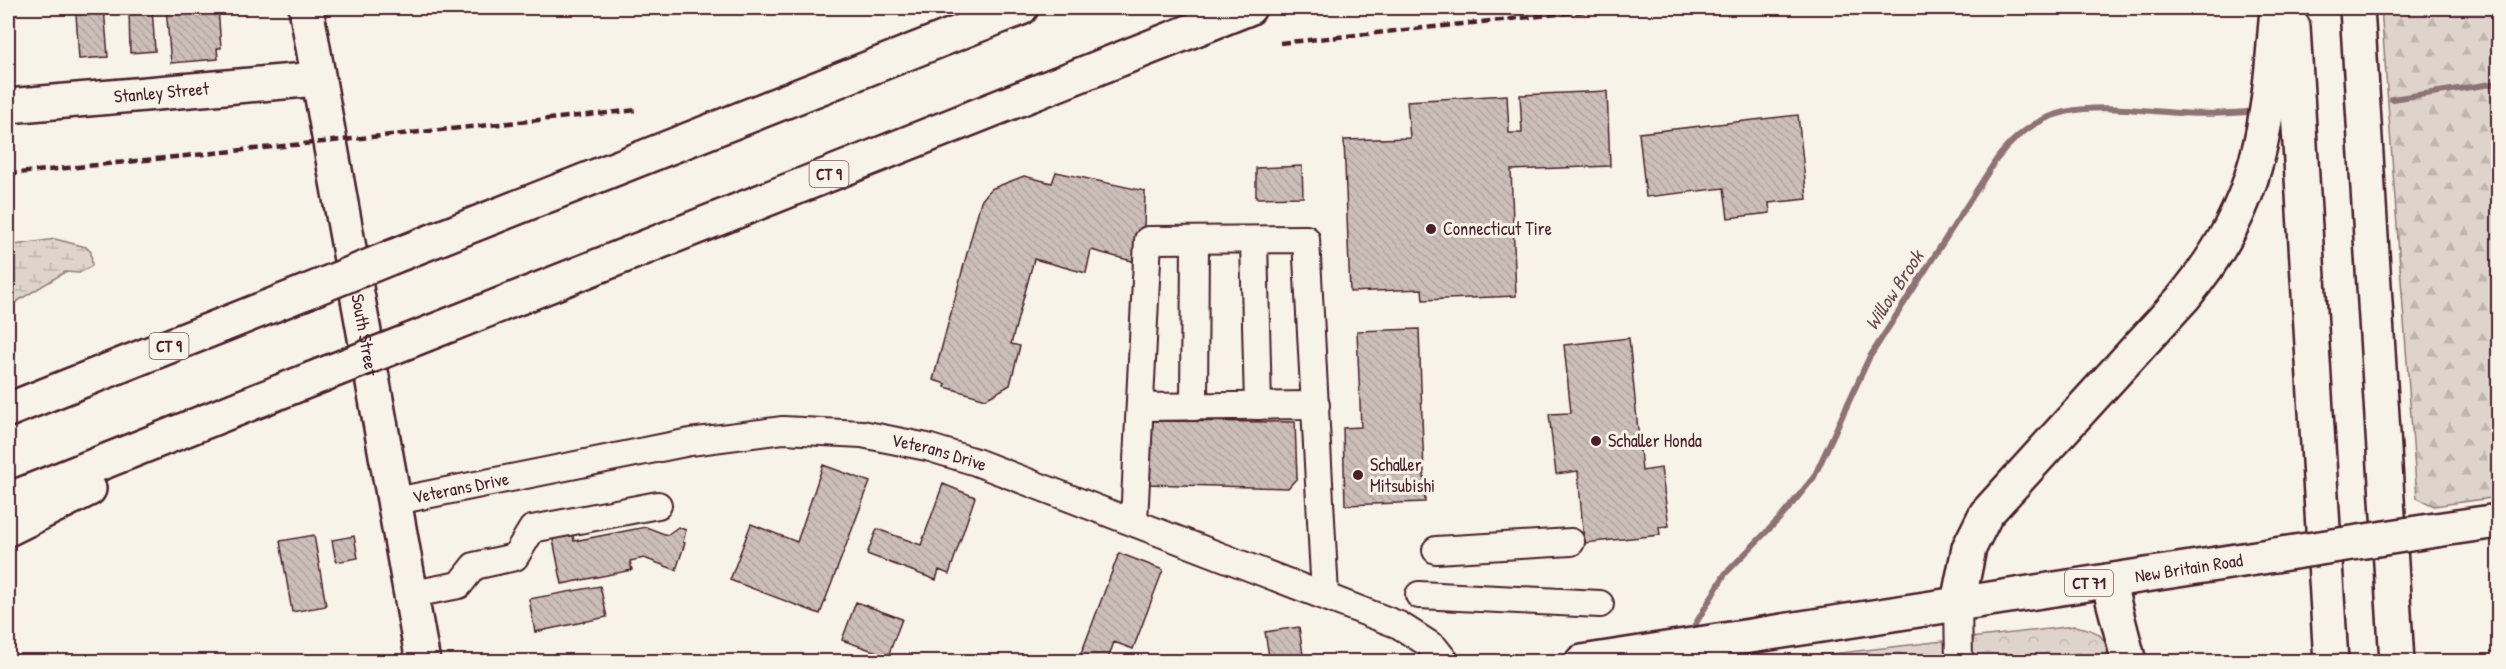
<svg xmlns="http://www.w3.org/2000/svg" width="2506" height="669" viewBox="0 0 2506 669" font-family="'Patrick Hand',sans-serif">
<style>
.forest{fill:url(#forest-firs);stroke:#947a7c;stroke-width:1.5}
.wetland{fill:url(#wetland-marsh);stroke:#947a7c;stroke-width:1.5}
.park{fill:url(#park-crowns);stroke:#947a7c;stroke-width:1.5}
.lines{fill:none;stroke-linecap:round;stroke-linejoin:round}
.stream{stroke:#8e7275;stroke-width:6}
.building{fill:url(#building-back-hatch);stroke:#4a1f2b;stroke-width:1.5}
.minor-casing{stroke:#4a1f2b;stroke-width:30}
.major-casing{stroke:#4a1f2b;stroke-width:38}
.highway-casing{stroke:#4a1f2b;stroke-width:38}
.minor{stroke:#f7f3e8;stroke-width:26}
.major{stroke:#f7f3e8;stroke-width:33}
.highway{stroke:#f7f3e8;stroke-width:33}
.rail{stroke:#4a1f2b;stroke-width:4.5;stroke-dasharray:9 4.5;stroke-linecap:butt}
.major-bridge-casing{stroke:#4a1f2b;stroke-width:38;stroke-linecap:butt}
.highway-bridge-casing{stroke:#4a1f2b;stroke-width:38;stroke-linecap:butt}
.major-bridge{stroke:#f7f3e8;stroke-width:33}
.highway-bridge{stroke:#f7f3e8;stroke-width:33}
.poi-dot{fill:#4a1f2b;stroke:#f7f3e8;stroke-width:2}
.labels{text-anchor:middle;stroke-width:6;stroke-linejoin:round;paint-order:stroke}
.shield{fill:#f7f3e8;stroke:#7e5f64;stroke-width:1.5}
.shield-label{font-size:16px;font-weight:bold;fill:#4a1f2b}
.street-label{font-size:18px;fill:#4a1f2b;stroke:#f7f3e8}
.poi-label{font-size:18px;fill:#4a1f2b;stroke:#f7f3e8;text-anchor:start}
.water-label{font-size:20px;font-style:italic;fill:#6c4950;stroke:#f7f3e8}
</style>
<defs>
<pattern id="forest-firs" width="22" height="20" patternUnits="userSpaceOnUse" patternTransform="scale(1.5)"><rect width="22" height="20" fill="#ded4cc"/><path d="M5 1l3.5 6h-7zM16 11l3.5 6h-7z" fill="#c0b6af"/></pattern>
<pattern id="wetland-marsh" width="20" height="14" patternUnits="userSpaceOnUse" patternTransform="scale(1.5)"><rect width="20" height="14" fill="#ded4cc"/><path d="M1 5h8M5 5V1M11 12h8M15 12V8" fill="none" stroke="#c0b6af"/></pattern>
<pattern id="park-crowns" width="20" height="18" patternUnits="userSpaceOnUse" patternTransform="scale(1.5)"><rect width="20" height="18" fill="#ded4cc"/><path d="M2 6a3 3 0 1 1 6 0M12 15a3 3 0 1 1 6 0" fill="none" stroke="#c0b6af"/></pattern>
<pattern id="building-back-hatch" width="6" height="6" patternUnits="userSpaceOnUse" patternTransform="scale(1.5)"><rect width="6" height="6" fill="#ccbfb9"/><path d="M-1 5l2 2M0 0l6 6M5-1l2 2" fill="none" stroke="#b1a49f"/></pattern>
</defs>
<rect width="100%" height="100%" fill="#f7f3e8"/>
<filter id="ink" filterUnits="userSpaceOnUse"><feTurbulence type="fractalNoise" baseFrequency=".0167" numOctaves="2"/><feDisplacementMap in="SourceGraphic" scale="12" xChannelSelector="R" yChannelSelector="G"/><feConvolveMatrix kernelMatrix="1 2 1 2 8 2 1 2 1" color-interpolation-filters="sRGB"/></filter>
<g filter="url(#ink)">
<path class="forest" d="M2381,8H2498V497L2434,506L2417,498Z"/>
<path class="wetland" d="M55,239L86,247L91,252L92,266L79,273L65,272L8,307V246Z"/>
<path class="park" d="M2074,626C2100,630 2105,636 2112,661L1762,662Z"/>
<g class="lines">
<path class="stream" d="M2392,99L2498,83
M1689,635L1725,574L1783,515L1814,477L1869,358L1996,160C2043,97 2097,107 2166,112C2194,115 2221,114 2248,112"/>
</g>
<path class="building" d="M82,8H104L108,57L79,59L76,14H83Z
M129,8H152L155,51L130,53Z
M166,8H218L221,48H217L218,59L171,63Z
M1607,91L1610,166L1511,170L1516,296L1423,300L1422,289L1350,292L1344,140L1410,138L1407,101L1507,95L1509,133H1522L1520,95Z
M1798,115L1807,199L1769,203L1770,213L1728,218L1724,188L1646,197L1639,133Z
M1302,166L1303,197L1256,198V168Z
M1056,172L1145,191L1143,264L1091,250L1086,273L1034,259L1011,344L1020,346L1010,385L986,399L945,387L946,384L933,380L981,201L991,189L1024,176L1052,183Z
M1419,329L1425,502L1345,505L1343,428L1361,427L1357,331Z
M1629,338L1642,471L1661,468L1669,526L1659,527L1660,535L1584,543L1578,471L1556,474L1549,414L1571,413L1564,345Z
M1147,421L1295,422L1297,478L1288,488L1145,484Z
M823,465L870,482L820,614L730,580L751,524L797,542Z
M943,484L975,497L949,574L939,570L936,580L867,554L877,529L921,545Z
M571,526L574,541L646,527L667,535L678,527L686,530L683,542L685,543L676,570L644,558L630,561L632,570L562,584L551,530Z
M314,535L326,606L292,612L280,541Z
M354,536L358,558L336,562L332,540Z
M1119,553L1163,570L1133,649L1114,642L1107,662H1078Z
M600,586L607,617L535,632L529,599Z
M856,602L902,619L888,656L842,640Z
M1299,627L1304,662H1270L1265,632Z
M315,657V662H291Z"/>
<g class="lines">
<defs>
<g id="minor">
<path d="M1254,241L1258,406"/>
<path d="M1141,407L1316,405"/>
<path d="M1194,407L1195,240"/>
<path id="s1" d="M396,501L690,442L783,430L862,434L927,447L976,462L1399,625L1435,648L1446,662"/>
<path d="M1134,521L1148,240L1306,239L1325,595"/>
<path d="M1436,550L1571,542"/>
<path d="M413,594L459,585L474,566L515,557L532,529L658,505"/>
<path d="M1419,595L1600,604"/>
<path d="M1958,603L1959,662"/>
</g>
<g id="major">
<path id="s2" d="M306,8L423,662"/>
<path id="s3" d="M8,106L317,79"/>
<path d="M2436,530L2498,521"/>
<path id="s4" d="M1582,662L2275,555"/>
</g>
<path id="highway" d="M2357,8L2397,662
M2293,27L2331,662
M392,257L1021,8
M409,341L1249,8
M8,410L306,292
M8,500L322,375
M8,529L89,489
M2108,581L2129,662
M1958,603L1969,548L1986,514L2184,297C2262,202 2268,125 2277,8"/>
</defs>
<use href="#minor" class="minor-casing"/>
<use href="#major" class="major-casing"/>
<use href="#highway" class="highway-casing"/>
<use href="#minor" class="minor"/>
<use href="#major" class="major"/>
<use href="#highway" class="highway"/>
<path class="rail" d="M1280,43L1616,8
M8,174L637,110"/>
<defs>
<path id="major-bridge" d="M2275,555L2436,530"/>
<path id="highway-bridge" d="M306,292L392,257
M322,375L409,341"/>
</defs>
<use href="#major-bridge" class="major-bridge-casing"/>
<use href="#highway-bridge" class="highway-bridge-casing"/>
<use href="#major-bridge" class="major-bridge"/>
<use href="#highway-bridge" class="highway-bridge"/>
</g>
</g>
<g class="poi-dot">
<circle cx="1431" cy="229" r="6"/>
<circle cx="1596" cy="441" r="6"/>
<circle cx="1358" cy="475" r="6"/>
</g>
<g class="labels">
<g class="shield">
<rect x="809.5" y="161" width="39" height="26" rx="4.5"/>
<rect x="149.5" y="333" width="39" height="26" rx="4.5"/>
<rect x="2065" y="570" width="48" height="26" rx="4.5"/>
</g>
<g class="shield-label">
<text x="829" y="180">CT 9</text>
<text x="169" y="352">CT 9</text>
<text x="2089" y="589">CT 71</text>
</g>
<g class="street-label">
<text dy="6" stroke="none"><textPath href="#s3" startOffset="154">Stanley Street</textPath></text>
<text dy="6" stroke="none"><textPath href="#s2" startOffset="332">South Street</textPath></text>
<text dy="6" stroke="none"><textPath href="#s1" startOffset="552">Veterans Drive</textPath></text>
<text dy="6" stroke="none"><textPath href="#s1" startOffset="66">Veterans Drive</textPath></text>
<text dy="6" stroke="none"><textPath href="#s4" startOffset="614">New Britain Road</textPath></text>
</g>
<g class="poi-label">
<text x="1443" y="235">Connecticut Tire</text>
<text x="1608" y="447">Schaller Honda</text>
<text x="1370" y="471">Schaller<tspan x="1370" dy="21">Mitsubishi</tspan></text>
</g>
<g class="water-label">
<text transform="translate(1894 290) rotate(-57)" y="7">Willow Brook</text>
</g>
</g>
<rect width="2506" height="669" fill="none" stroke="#f7f3e8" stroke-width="30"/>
<rect x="15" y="15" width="2476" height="639" fill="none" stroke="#4a1f2b" stroke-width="2" filter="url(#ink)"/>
</svg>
